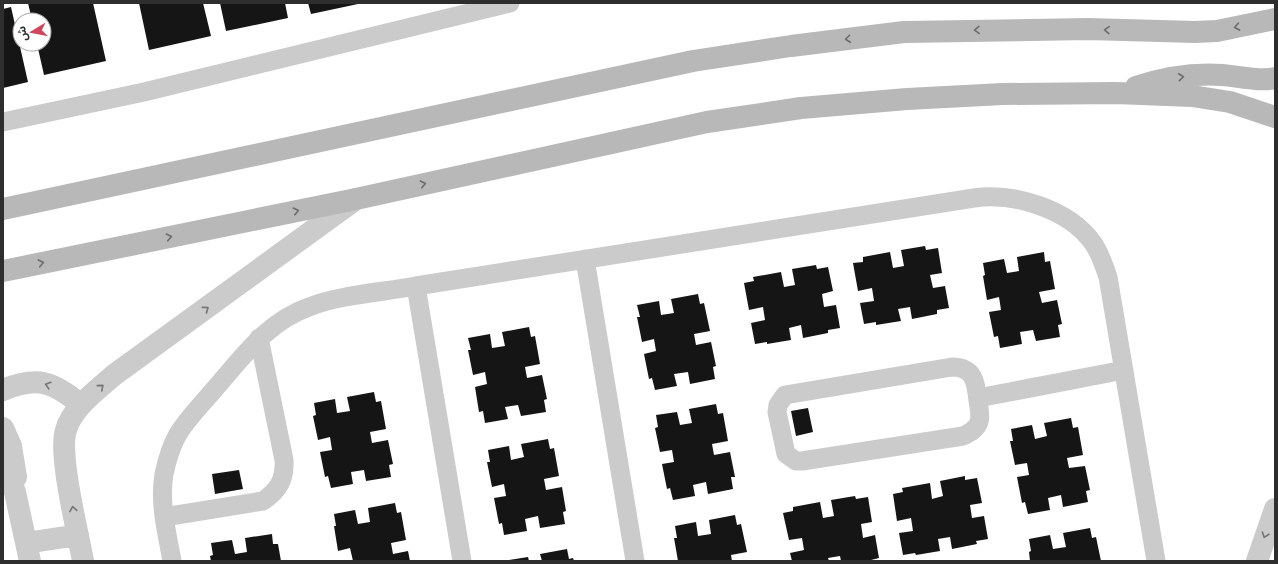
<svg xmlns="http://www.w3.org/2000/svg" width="1278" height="564" viewBox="0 0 1278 564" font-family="Cabin,'Noto Sans Arabic',sans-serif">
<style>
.building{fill:#151515}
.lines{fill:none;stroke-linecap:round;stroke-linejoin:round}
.minor{stroke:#cbcbcb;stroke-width:19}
.tertiary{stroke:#cbcbcb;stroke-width:22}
.secondary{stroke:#b8b8b8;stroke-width:22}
.oneway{stroke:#6c6c6c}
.oneway2{stroke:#757575}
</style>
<rect width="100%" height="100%" fill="#fff"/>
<path class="building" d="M28,3H93L106,61L44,75L37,44H44V20H32Z
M139,3H203L211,36L149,50Z
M220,3H285L288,18L226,31Z
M308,3H358V4L311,14Z
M11,7L28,82L3,88V9Z
M925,246L926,250L938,248L942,273L930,275L933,288L945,286L949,308L937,310V314L912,319L910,307L898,309L901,321L876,325V322L864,324L860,303L874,301L872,288L858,291L853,263L863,262V257L890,252L893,268L904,266L901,250Z
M1044,252L1045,262L1050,261L1055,289L1039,292L1042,303L1057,300L1062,324L1058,325L1060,337L1036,341L1033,330L1020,332L1022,344L1000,348L998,336L994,337L989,312L1001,310L999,297L987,300L983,276L985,275L983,263L1004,259L1007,273L1019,271L1017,257Z
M816,265L817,269L828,267L833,291L822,294L824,307L836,305L840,328L828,330V333L803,338L801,325L789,328L791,340L767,344V342L755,344L751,323L765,320L763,307L749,310L744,283L754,281L753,277L781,272L784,287L795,285L792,269Z
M698,294L700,304L704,303L710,331L694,334L696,345L711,342L716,366L713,367L715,379L690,384L688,372L674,374L677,386L655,390L652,378L649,379L644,354L656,351L654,339L642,342L637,317H640L637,305L659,301L661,315L674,313L671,299Z
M529,327L531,337L535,336L540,364L525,367L527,378L542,375L547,399L544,400L546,412L521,416L518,405L505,407L508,419L485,423L483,411L479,412L475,387L487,384L485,372L473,375L468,350H471L468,338L490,334L492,348L505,346L502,332Z
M374,392L376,402L381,401L386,429L370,432L372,443L388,440L393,464L389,465L391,477L366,481L364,470L351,472L353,484L331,488L328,476L325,477L320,452L332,450L330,437L318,440L313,416L316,415L314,403L335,399L337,413L350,411L347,397Z
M716,404L718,414L723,413L728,441L712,444L714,455L730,452L735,477H731L733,489L708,494L706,482L693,485L695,496L673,500L670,488L667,489L662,464L674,462L672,450L660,452L655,428L658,427L656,415L677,412L680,425L692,423L689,409Z
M808,408L813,432L796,436L791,411Z
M1071,418L1073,428L1078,427L1083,455L1067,458L1069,468L1085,466L1090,490L1086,491L1088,502L1063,507L1061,495L1048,498L1050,510L1028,514L1025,502L1022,503L1017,477L1029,475L1027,463L1015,465L1010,441H1013L1011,429L1032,425L1035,439L1047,436L1044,423Z
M548,439L550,449L554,448L559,476L544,479L546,490L562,487L566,511L563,512L565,524L540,528L538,516L525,519L527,531L504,535L502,523L499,524L494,498L506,496L504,484L492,487L487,462H490L488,450L509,446L511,460L524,457L521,444Z
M239,470L243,489L215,494L212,474Z
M965,476V480L977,478L982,503L970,505L972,518L984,516L988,539L976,541L977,544L952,549L950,537L938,539L940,551L916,555L915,553L903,555L899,533L913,531L911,518L897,521L893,494L903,492L902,488L930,483L932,499L943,496L940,481Z
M855,496L856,499L868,497L872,522L861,524L863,538L875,535L879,558L867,561H841L840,556L828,558L829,561H792L790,553L804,550L802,538L789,540L783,513L793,511V507L820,502L823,518L834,516L831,500Z
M395,503L397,513L401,512L406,540L391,543L393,554L408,551L410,561H353L350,548L338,551L334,526H336L334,514L355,510L358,524L370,522L368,508Z
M735,515L737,525L741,524L747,552L731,555L732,561H678L674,538H677L675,526L696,522L698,536L711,534L709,520Z
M1090,528L1092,538L1096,537L1101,561H1030L1029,552L1031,551L1029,539L1050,535L1053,549L1066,547L1063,533Z
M272,534L273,544H278L281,561H211L210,556L213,555L211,543L232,540L235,554L247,552L245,538Z
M567,549L569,559L573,558L574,561H542L540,554Z
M528,557L529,561H509V560Z"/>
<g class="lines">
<path class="minor" d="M3,122L144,92L510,3
M585,259L635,561
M416,286L462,561
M952,367C974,367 976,382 978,401C979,408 981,416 979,422C976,430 969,433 963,436L802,461H796L786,454L777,412L778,405L785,395Z
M978,398L1124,370
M164,517L263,501C279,490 285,479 284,460L259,338
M172,561C167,533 159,503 164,474C167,460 171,446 178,434C189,416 205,401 218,385C245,354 269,321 309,307C338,295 384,292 416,286L974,198C1013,192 1069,209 1093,243C1100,253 1104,265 1108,277L1156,561"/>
<path class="tertiary" d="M3,390C37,376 53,381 81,405
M3,428L11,446L16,477
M3,461L15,492L30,561
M26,543L78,535
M83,561C78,533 58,454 66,430C72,408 97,390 114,375L356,199
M1257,561L1275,509"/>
<path class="secondary" d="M1136,87C1163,78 1194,73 1222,75C1237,76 1262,82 1275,78
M3,209L693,61L791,46L904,32L1088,29L1195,32L1217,31L1275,19
M3,271L356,199L707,122L801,108L907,99L1003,94L1116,93L1192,96L1230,102L1275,117"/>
</g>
<defs><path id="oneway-chevron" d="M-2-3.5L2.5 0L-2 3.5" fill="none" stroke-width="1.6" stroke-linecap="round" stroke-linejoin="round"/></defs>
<g class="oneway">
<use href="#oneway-chevron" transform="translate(1237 27) rotate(169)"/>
<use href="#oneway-chevron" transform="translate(977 30) rotate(178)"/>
<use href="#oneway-chevron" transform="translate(1107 30) rotate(-178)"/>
<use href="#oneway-chevron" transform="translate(848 39) rotate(173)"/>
<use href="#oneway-chevron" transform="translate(1181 77) rotate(-6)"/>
<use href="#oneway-chevron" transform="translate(423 184) rotate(-12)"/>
<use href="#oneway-chevron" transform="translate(296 211) rotate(-12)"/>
<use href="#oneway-chevron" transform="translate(169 237) rotate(-12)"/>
<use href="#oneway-chevron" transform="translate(41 263) rotate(-12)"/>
</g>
<g class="oneway2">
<use href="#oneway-chevron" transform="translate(206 309) rotate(-36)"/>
<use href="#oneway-chevron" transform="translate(48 385) rotate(-163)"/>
<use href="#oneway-chevron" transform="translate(101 387) rotate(-41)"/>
<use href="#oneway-chevron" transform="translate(73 509) rotate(-100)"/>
<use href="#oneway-chevron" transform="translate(1265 535) rotate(109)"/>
</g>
<rect width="1278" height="564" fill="none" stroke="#2e2e2e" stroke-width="8"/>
<g transform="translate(32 32) rotate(260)"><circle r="19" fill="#ffffff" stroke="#ababab"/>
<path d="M0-3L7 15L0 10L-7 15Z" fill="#d0465b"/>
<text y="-6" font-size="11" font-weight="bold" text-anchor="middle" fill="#2e2e2e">ش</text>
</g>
</svg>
